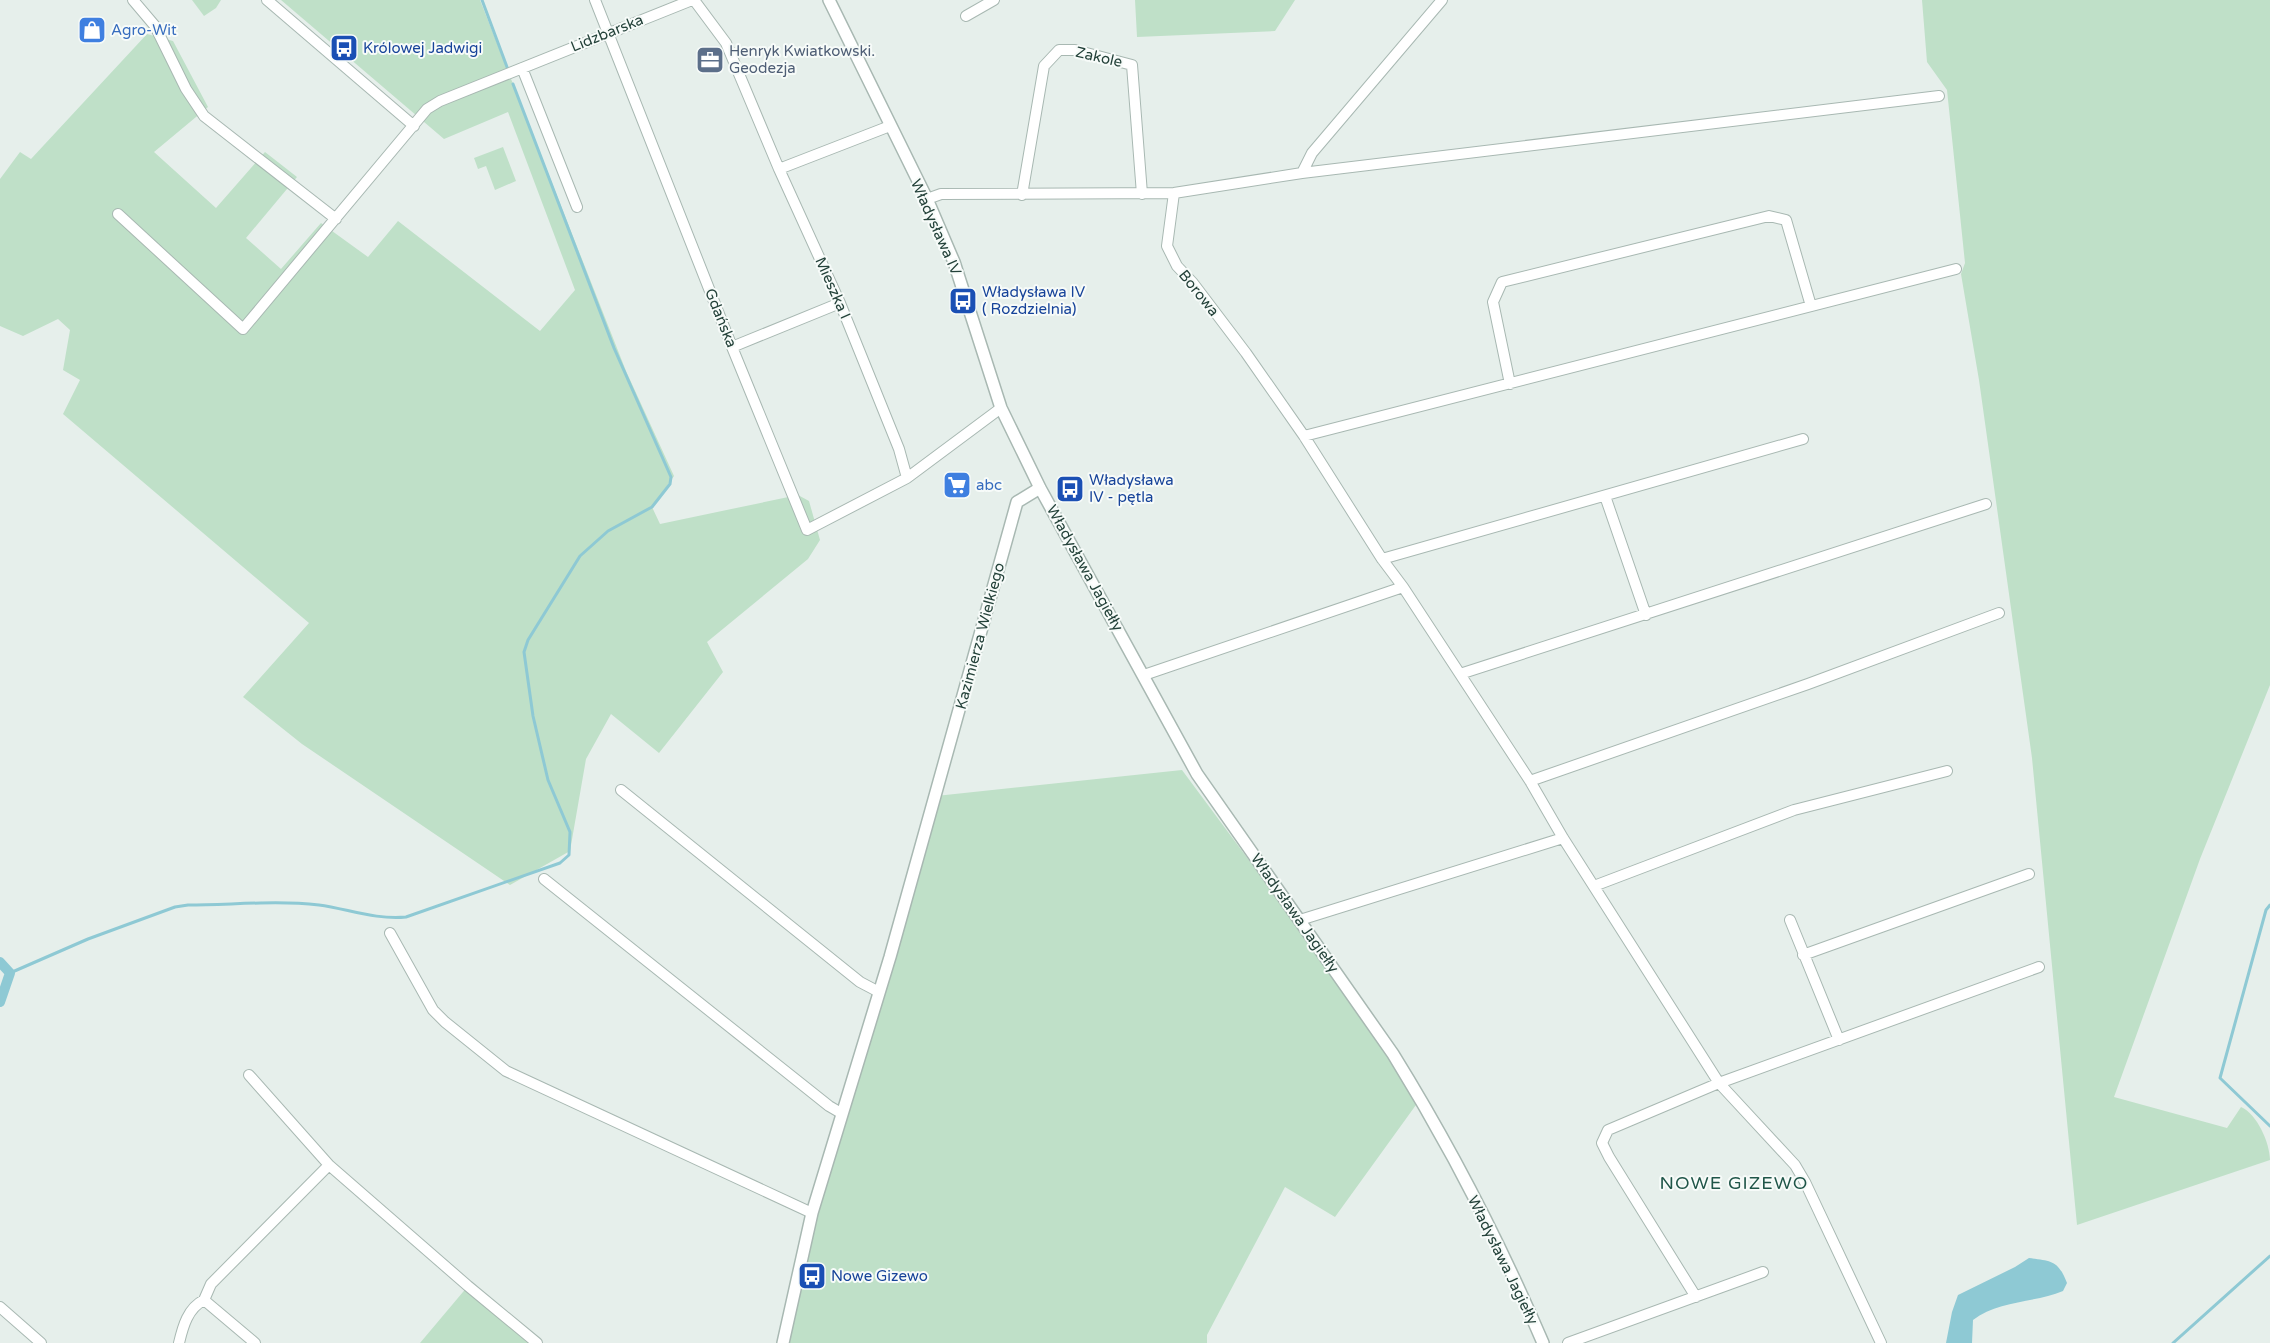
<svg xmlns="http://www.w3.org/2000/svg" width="2270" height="1343" viewBox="0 0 2270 1343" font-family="'Varela Round',sans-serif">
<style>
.green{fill:#bfe0c8}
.water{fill:#8ec9d4}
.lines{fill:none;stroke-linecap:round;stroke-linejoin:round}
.stream{stroke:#8ec9d4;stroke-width:3}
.canal{stroke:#8ec9d4;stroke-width:10}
.minor-casing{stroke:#a8b8b2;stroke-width:12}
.tertiary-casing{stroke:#a8b8b2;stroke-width:14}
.minor{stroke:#fff;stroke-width:10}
.tertiary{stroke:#fff;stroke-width:11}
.labels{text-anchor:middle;stroke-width:4;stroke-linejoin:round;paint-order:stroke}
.shop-label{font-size:15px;fill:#366cbe;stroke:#f7fbf9;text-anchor:start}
.street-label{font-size:15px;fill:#24423a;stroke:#f7fbf9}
.transit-label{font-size:15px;fill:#164399;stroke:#f7fbf9;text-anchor:start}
.service-label{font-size:15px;fill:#4e5e75;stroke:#f7fbf9;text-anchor:start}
.quarter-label{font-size:18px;letter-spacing:1px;fill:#1f5548;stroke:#f7fbf9}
</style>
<rect width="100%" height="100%" fill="#e6efeb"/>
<path class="green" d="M192,0H221L216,8L204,16Z
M281,0H480L626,371L674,476L652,507L660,524L798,495L809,501L820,540L808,559L707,642L723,672L659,753L611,714L586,759L570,851L510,885L302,744L243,697L309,623L63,414L80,380L63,370L70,330L58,319L23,336L0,326V179L20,152L31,159L147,34L173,41L208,107L154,152L216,208L265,152L297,177L246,238L281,269L321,223L368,257L398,221L540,331L575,290L508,112L444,139Z
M1135,0H1295L1275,31L1137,37Z
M1922,0H2270V685L2200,859L2114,1097L2227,1128L2241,1107C2257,1114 2270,1143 2270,1160L2077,1225L2032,758L1979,380L1961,274L1965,263L1947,90L1927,62Z
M503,147L516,181L495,190L486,166L478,169L474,158Z
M1182,770L1393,1054L1421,1098L1335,1217L1285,1187L1207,1335V1343H789L812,1213L936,796Z
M468,1286L534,1343H420Z"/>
<path class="water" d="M2029,1258C2052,1261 2058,1260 2067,1283L2063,1291C2035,1303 1998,1300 1973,1320L1972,1343H1946L1952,1312L1958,1295L2015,1267Z"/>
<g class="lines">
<path class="stream" d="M482,0L507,67
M2270,905L2266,910L2220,1078L2270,1126
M10,973L88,939L175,907L188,905C231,905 276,900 319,905C348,909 376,920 406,917L560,863L569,855L570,832L548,780L533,716L524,652L528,640L580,556L608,531L652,507L670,484L671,477L614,348L513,84
M2173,1343L2270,1256"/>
<path class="canal" d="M0,962L10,973L0,1002"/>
<defs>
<path id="minor" d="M133,0L155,26L186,89L204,116L336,219
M267,0L414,126
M595,0L732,347L807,530L907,478
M694,0L726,43L779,169L840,303L899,449L907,478L1001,408
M966,16L994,0
M522,68L577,207
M779,169L890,126
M1302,173L1312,153L1442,0
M1174,193L1167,246L1177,266L1193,283L1246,353L1304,436L1382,559L1403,587L1530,781L1563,838L1719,1083L1795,1165L1805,1182L1881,1343
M1022,195L1044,66L1059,50H1075L1132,65L1142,194
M927,199L941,194L1174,193L1302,173L1939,96
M118,214L243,329L427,109L440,101L692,0
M732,347L840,303
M1510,384L1493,302L1502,282L1769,216L1786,220L1811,306
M1304,436L1956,269
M1605,496L1646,615
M1382,559L1803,439
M1460,674L1986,504
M1144,675L1403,587
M1530,781L1808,684L1999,613
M621,790L860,982L879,992
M544,879L829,1106L841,1113
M1594,886L1794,810L1947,771
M1300,920L1563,838
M1790,920L1839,1040
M390,933L433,1010L445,1022L506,1071L812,1213
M1803,955L2029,874
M249,1075L329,1165L468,1286L537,1343
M1696,1297L1609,1157L1602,1143L1608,1130L1719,1083L2039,967
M0,1307L41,1343
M179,1343C183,1326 188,1308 204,1300
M255,1343L204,1300L211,1284L329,1165
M1568,1343L1763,1272"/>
<path id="tertiary" d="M829,0L927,199L954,262L1001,408L1040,488L1197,774L1393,1054C1450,1146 1500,1243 1543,1343
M783,1343L812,1213L890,957L1017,502L1040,488"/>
</defs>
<use href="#minor" class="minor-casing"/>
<use href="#tertiary" class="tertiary-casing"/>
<use href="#minor" class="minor"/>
<use href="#tertiary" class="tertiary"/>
</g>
<defs>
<symbol id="shop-square" viewBox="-11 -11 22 22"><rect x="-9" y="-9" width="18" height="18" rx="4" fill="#3f7fe0" stroke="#f7fbf9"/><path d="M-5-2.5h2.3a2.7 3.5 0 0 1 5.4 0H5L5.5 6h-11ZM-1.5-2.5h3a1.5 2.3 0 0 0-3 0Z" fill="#fff"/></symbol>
<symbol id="bus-square" viewBox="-11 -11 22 22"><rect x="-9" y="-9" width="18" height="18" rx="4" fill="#1a4fb4" stroke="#f7fbf9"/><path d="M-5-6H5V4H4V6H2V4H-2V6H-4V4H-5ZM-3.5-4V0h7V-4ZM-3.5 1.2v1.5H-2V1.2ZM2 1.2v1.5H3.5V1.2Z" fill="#fff"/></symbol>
<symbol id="office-square" viewBox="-11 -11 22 22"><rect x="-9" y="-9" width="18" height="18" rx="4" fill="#5c6f8a" stroke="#f7fbf9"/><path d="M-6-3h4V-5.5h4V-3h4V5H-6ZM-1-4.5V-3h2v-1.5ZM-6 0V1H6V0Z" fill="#fff"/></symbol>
<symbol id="supermarket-square" viewBox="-11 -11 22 22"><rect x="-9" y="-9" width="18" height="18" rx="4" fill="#3f7fe0" stroke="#f7fbf9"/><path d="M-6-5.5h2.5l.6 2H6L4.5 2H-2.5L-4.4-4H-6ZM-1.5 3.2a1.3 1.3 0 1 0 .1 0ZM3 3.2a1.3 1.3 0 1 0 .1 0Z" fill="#fff"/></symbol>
</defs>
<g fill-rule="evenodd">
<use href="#shop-square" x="76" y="14" width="32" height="32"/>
<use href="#bus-square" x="328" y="32" width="32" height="32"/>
<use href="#office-square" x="694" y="44" width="32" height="32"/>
<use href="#bus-square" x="947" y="285" width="32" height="32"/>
<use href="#supermarket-square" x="941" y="469" width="32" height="32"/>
<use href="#bus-square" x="1054" y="473" width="32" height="32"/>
<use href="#bus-square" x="796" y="1260" width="32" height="32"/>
</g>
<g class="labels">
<g class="shop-label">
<text x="111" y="35">Agro-Wit</text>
<text x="976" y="490">abc</text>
</g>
<g class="street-label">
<text transform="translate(607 33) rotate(-22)" y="5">Lidzbarska</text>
<text transform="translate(1099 57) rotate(13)" y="5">Zakole</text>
<text transform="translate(936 227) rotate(66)" y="5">Władysława IV</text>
<text transform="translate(833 288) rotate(66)" y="5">Mieszka I</text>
<text transform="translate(1199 293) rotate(51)" y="5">Borowa</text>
<text transform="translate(721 318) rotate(68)" y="5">Gdańska</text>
<text transform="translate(1085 568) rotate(61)" y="5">Władysława Jagiełły</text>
<text transform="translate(980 636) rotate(-75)" y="5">Kazimierza Wielkiego</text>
<text transform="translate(1295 913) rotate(55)" y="5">Władysława Jagiełły</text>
<text transform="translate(1503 1260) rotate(64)" y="5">Władysława Jagiełły</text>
</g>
<g class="transit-label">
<text x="363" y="53">Królowej Jadwigi</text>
<text x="982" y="297">Władysława IV<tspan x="982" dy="17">( Rozdzielnia)</tspan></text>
<text x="1089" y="485">Władysława<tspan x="1089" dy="17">IV - pętla</tspan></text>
<text x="831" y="1281">Nowe Gizewo</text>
</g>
<g class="service-label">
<text x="729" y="56">Henryk Kwiatkowski.<tspan x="729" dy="17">Geodezja</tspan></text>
</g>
<g class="quarter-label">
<text x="1734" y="1189">NOWE GIZEWO</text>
</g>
</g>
</svg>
